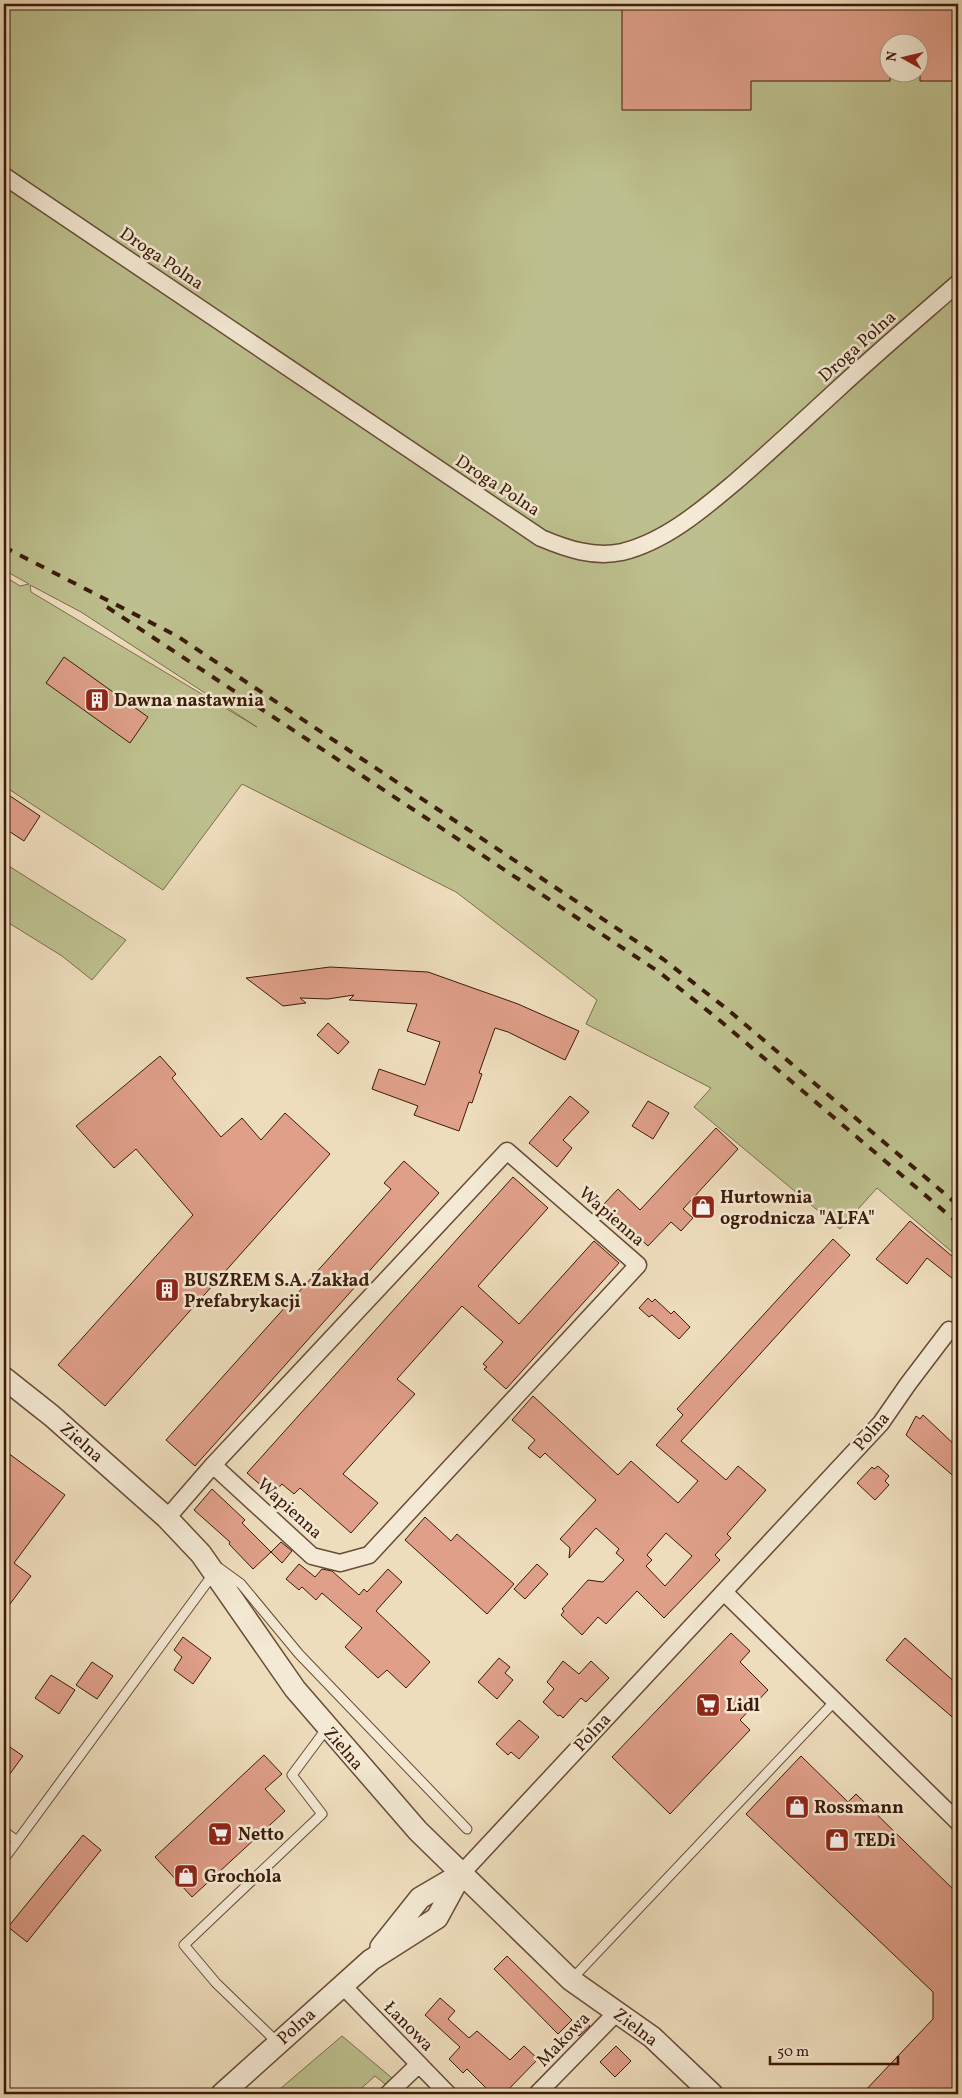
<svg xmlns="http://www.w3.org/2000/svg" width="962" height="2098" viewBox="0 0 962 2098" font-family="Vollkorn,serif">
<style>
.green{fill:#bdc08e;stroke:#7c6e4c;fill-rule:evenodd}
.building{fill:#df9f89;stroke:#3c1b09;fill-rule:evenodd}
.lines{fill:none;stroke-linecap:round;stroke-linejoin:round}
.service-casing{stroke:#684c36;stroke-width:11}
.minor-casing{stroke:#684c36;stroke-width:19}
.tertiary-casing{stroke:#684c36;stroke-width:24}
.service{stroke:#f4e9d4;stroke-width:9}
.minor{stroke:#f4e9d4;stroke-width:16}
.tertiary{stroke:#f4e9d4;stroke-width:21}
.rail{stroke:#3c1b09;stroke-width:4;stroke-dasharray:9 9;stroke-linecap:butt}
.labels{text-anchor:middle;stroke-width:5;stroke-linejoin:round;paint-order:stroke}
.street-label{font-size:18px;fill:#3c1b09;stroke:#f4e9d4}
.poi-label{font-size:18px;font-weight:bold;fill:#3c1b09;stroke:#f4e9d4;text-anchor:start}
</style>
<rect width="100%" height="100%" fill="#eeddbd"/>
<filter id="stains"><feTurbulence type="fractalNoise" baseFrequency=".004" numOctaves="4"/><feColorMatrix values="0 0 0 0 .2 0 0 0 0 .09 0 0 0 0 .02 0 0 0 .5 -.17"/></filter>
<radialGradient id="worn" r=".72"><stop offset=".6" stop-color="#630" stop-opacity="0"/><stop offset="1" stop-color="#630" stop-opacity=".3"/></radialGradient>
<path class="green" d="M4,4H958V1257L877,1188L840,1229L694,1107L711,1088L586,1024L597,1000L456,892L242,784L163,890L4,786V576L20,586L29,584L4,570ZM890,42H920V72H890ZM30,585L81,612L257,727L31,592Z
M4,863L126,940L92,980L62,956L4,920Z
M342,2036L392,2078L385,2084L375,2076L355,2094H274Z"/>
<path class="building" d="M622,4H958V81H920V42H890V81H751V110H622Z
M64,657L148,717L130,743L46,683Z
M4,792L40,816L24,841L4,828Z
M330,967L428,972L518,1004L579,1031L565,1060L508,1032L495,1028L479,1073L482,1074L472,1103L469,1102L459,1131L414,1115L418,1106L372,1089L379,1069L425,1085L440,1042L407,1031L417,1004L349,1000L354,995L328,999L300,998L306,1003L283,1006L246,978Z
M328,1023L349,1042L338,1054L317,1035Z
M160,1056L176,1074L172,1078L221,1137L242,1118L261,1140L285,1113L330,1154L105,1406L58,1365L193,1215L136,1149L114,1168L76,1126Z
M570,1096L589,1112L563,1140L572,1148L557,1167L529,1143Z
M648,1101L669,1113L653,1139L632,1126Z
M716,1128L738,1149L683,1209L693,1218L681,1231L671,1222L648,1246L603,1205L618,1189L640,1210Z
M404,1161L439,1193L195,1466L166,1440L391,1189L384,1183Z
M513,1177L548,1208L478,1286L519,1324L594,1241L619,1263L506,1389L484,1369L487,1367L483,1364L503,1342L462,1306L397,1379L415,1394L343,1474L378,1503L351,1533L300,1488L294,1494L282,1484L272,1495L247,1473Z
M910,1221L958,1261V1283L927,1258L907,1284L876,1259Z
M833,1239L850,1255L681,1441L726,1480L738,1466L766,1490L727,1534L731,1538L715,1555L720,1560L664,1618L637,1591L606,1624L598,1617L582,1635L561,1615L564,1611L562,1609L588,1580L603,1582L624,1560L616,1553L619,1549L596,1528L569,1558L570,1548L560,1539L596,1500L545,1453L540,1458L528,1448L535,1440L512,1420L533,1396L618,1475L631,1461L678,1503L698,1481L656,1445L683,1415L677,1409ZM666,1533L692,1556L665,1586L646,1566L652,1560L647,1555Z
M648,1298L652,1302L655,1299L671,1314L674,1311L690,1327L679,1339L652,1315L649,1317L639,1308Z
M923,1415L958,1448V1480L906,1435L916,1416L920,1419Z
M4,1450L65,1495L14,1563L31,1576L4,1612Z
M878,1466L889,1476L885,1481L889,1485L875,1500L857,1483L872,1467L874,1469Z
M212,1489L245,1520L242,1523L271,1552L253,1569L229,1544L230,1542L194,1510Z
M425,1517L451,1541L457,1534L514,1584L487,1614L405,1540Z
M281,1542L292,1551L282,1563L271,1552Z
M299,1564L315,1577L322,1569L332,1571L359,1595L364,1589L367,1592L388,1569L402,1582L376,1611L430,1662L406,1688L387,1670L378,1678L345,1647L362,1628L322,1593L316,1600L302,1587L299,1590L286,1579Z
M537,1564L548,1574L525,1599L514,1589Z
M731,1633L750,1651L740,1662L768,1690L740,1720L750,1730L670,1814L612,1757Z
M183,1637L211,1658L193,1684L174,1670L182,1657L174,1650Z
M905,1638L958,1685V1722L886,1660Z
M499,1658L510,1667L505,1673L513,1680L497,1699L478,1682Z
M563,1661L579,1674L591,1661L609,1678L586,1702L581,1698L563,1718L560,1715L558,1716L543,1702L554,1689L547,1682Z
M92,1662L113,1676L97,1699L76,1685Z
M51,1675L75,1690L59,1714L35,1698Z
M519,1720L539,1737L519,1759L511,1752L508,1755L496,1744Z
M4,1743L23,1756L4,1782Z
M264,1755L282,1774L265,1789L285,1811L192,1897L155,1857Z
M801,1756L848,1802L856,1794L958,1894V2094H862L933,2019V1992L746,1814Z
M83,1835L101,1850L27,1942L8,1927Z
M507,1956L572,2020L558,2034L494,1969Z
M440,1998L455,2011L448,2019L469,2038L477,2031L510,2060L524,2046L538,2059L504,2094H492L467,2069L463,2073L449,2059L460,2047L425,2015Z
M580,2016L590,2026L579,2036L570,2027Z
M616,2046L631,2061L615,2077L600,2062Z"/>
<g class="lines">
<defs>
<path id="service" d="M219,1568L241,1584L299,1654L467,1829
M4,1831L17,1841
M4,1859L214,1573
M571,1980L835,1701
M278,2043L216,1983L184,1945L322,1814L292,1775L327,1728"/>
<path id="minor" d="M4,176L541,538C567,549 594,558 622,552C664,542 702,510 734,483C770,452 804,420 839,388C878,352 918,318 958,283
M167,1518L213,1465L507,1151L638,1265L369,1555L340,1563L312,1556L213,1465
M724,1592L958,1822
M461,1874L881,1423L908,1384L949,1330
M342,1985L448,2094
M388,2094L419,2064
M537,2094L618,2011"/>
<path id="tertiary" d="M4,1378L52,1416L167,1518L201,1554L295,1689L418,1831L571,1980L652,2037L712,2094
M381,1947L420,1898L461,1874
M222,2094L371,1960L437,1918L461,1874"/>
</defs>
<use href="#service" class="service-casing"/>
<use href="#minor" class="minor-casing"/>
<use href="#tertiary" class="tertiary-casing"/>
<use href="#service" class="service"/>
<use href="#minor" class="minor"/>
<use href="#tertiary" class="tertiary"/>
<path class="rail" d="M4,547L177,636L663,959L727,1009L958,1205
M107,607L659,972L718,1019L958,1223"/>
</g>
<defs>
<symbol id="building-square" viewBox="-11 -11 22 22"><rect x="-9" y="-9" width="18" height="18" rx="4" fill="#8f2418" stroke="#f4e9d4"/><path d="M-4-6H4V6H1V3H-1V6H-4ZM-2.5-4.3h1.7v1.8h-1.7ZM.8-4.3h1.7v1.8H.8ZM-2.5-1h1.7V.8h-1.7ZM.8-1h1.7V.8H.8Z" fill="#fff"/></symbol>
<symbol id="shop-square" viewBox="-11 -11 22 22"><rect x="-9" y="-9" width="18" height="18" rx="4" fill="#8f2418" stroke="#f4e9d4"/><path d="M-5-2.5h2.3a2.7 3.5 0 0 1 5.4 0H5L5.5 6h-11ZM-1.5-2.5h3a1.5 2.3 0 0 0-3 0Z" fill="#fff"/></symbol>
<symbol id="supermarket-square" viewBox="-11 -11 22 22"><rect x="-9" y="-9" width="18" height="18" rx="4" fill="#8f2418" stroke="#f4e9d4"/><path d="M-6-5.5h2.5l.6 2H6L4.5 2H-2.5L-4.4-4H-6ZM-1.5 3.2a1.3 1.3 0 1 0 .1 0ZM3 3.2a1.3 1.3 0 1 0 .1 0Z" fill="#fff"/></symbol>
</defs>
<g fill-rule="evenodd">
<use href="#building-square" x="83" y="686" width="28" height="28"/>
<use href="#shop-square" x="689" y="1193" width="28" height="28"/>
<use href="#building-square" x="153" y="1276" width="28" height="28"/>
<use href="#supermarket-square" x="694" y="1691" width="28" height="28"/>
<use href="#shop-square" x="783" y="1793" width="28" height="28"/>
<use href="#supermarket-square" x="206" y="1820" width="28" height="28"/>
<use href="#shop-square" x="823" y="1826" width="28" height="28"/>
<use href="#shop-square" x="172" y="1862" width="28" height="28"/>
</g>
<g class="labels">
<g class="street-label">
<text transform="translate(162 258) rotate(34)" y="6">Droga Polna</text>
<text transform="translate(857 346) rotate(-42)" y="6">Droga Polna</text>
<text transform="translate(498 485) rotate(33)" y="6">Droga Polna</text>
<text transform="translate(612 1216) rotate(41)" y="6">Wapienna</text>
<text transform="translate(871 1431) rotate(-49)" y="6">Polna</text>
<text transform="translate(82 1442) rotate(41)" y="6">Zielna</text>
<text transform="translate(290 1508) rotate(42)" y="6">Wapienna</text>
<text transform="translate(592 1732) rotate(-47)" y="6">Polna</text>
<text transform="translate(344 1748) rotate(49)" y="6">Zielna</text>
<text transform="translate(296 2026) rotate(-42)" y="6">Polna</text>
<text transform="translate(409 2026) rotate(45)" y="6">Łanowa</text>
<text transform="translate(636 2027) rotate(37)" y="6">Zielna</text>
<text transform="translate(563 2039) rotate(-46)" y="6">Makowa</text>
</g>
<g class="poi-label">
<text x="114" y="706">Dawna nastawnia</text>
<text x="720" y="1203">Hurtownia<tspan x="720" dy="21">ogrodnicza "ALFA"</tspan></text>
<text x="184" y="1286">BUSZREM S.A. Zakład<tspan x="184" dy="21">Prefabrykacji</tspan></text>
<text x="726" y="1711">Lidl</text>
<text x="814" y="1813">Rossmann</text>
<text x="238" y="1840">Netto</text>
<text x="854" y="1846">TEDi</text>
<text x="204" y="1882">Grochola</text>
</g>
</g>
<rect width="962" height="2098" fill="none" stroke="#eeddbd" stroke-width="20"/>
<rect x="5" y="5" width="952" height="2088" fill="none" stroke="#3c1b09" stroke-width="2.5"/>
<rect x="10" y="10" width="942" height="2078" fill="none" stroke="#3c1b09"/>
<g transform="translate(904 58) rotate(278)"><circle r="24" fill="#f4e9d4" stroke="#aa9783"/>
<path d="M0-4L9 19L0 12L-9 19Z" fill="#8f2418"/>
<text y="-8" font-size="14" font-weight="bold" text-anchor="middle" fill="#3c1b09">N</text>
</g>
<path d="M770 2056v8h128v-8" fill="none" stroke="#3c1b09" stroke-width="2.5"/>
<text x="777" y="2056" font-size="15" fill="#3c1b09" stroke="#f4e9d4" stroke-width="4" paint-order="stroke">50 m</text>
<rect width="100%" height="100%" filter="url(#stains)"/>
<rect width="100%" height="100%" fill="url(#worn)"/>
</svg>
